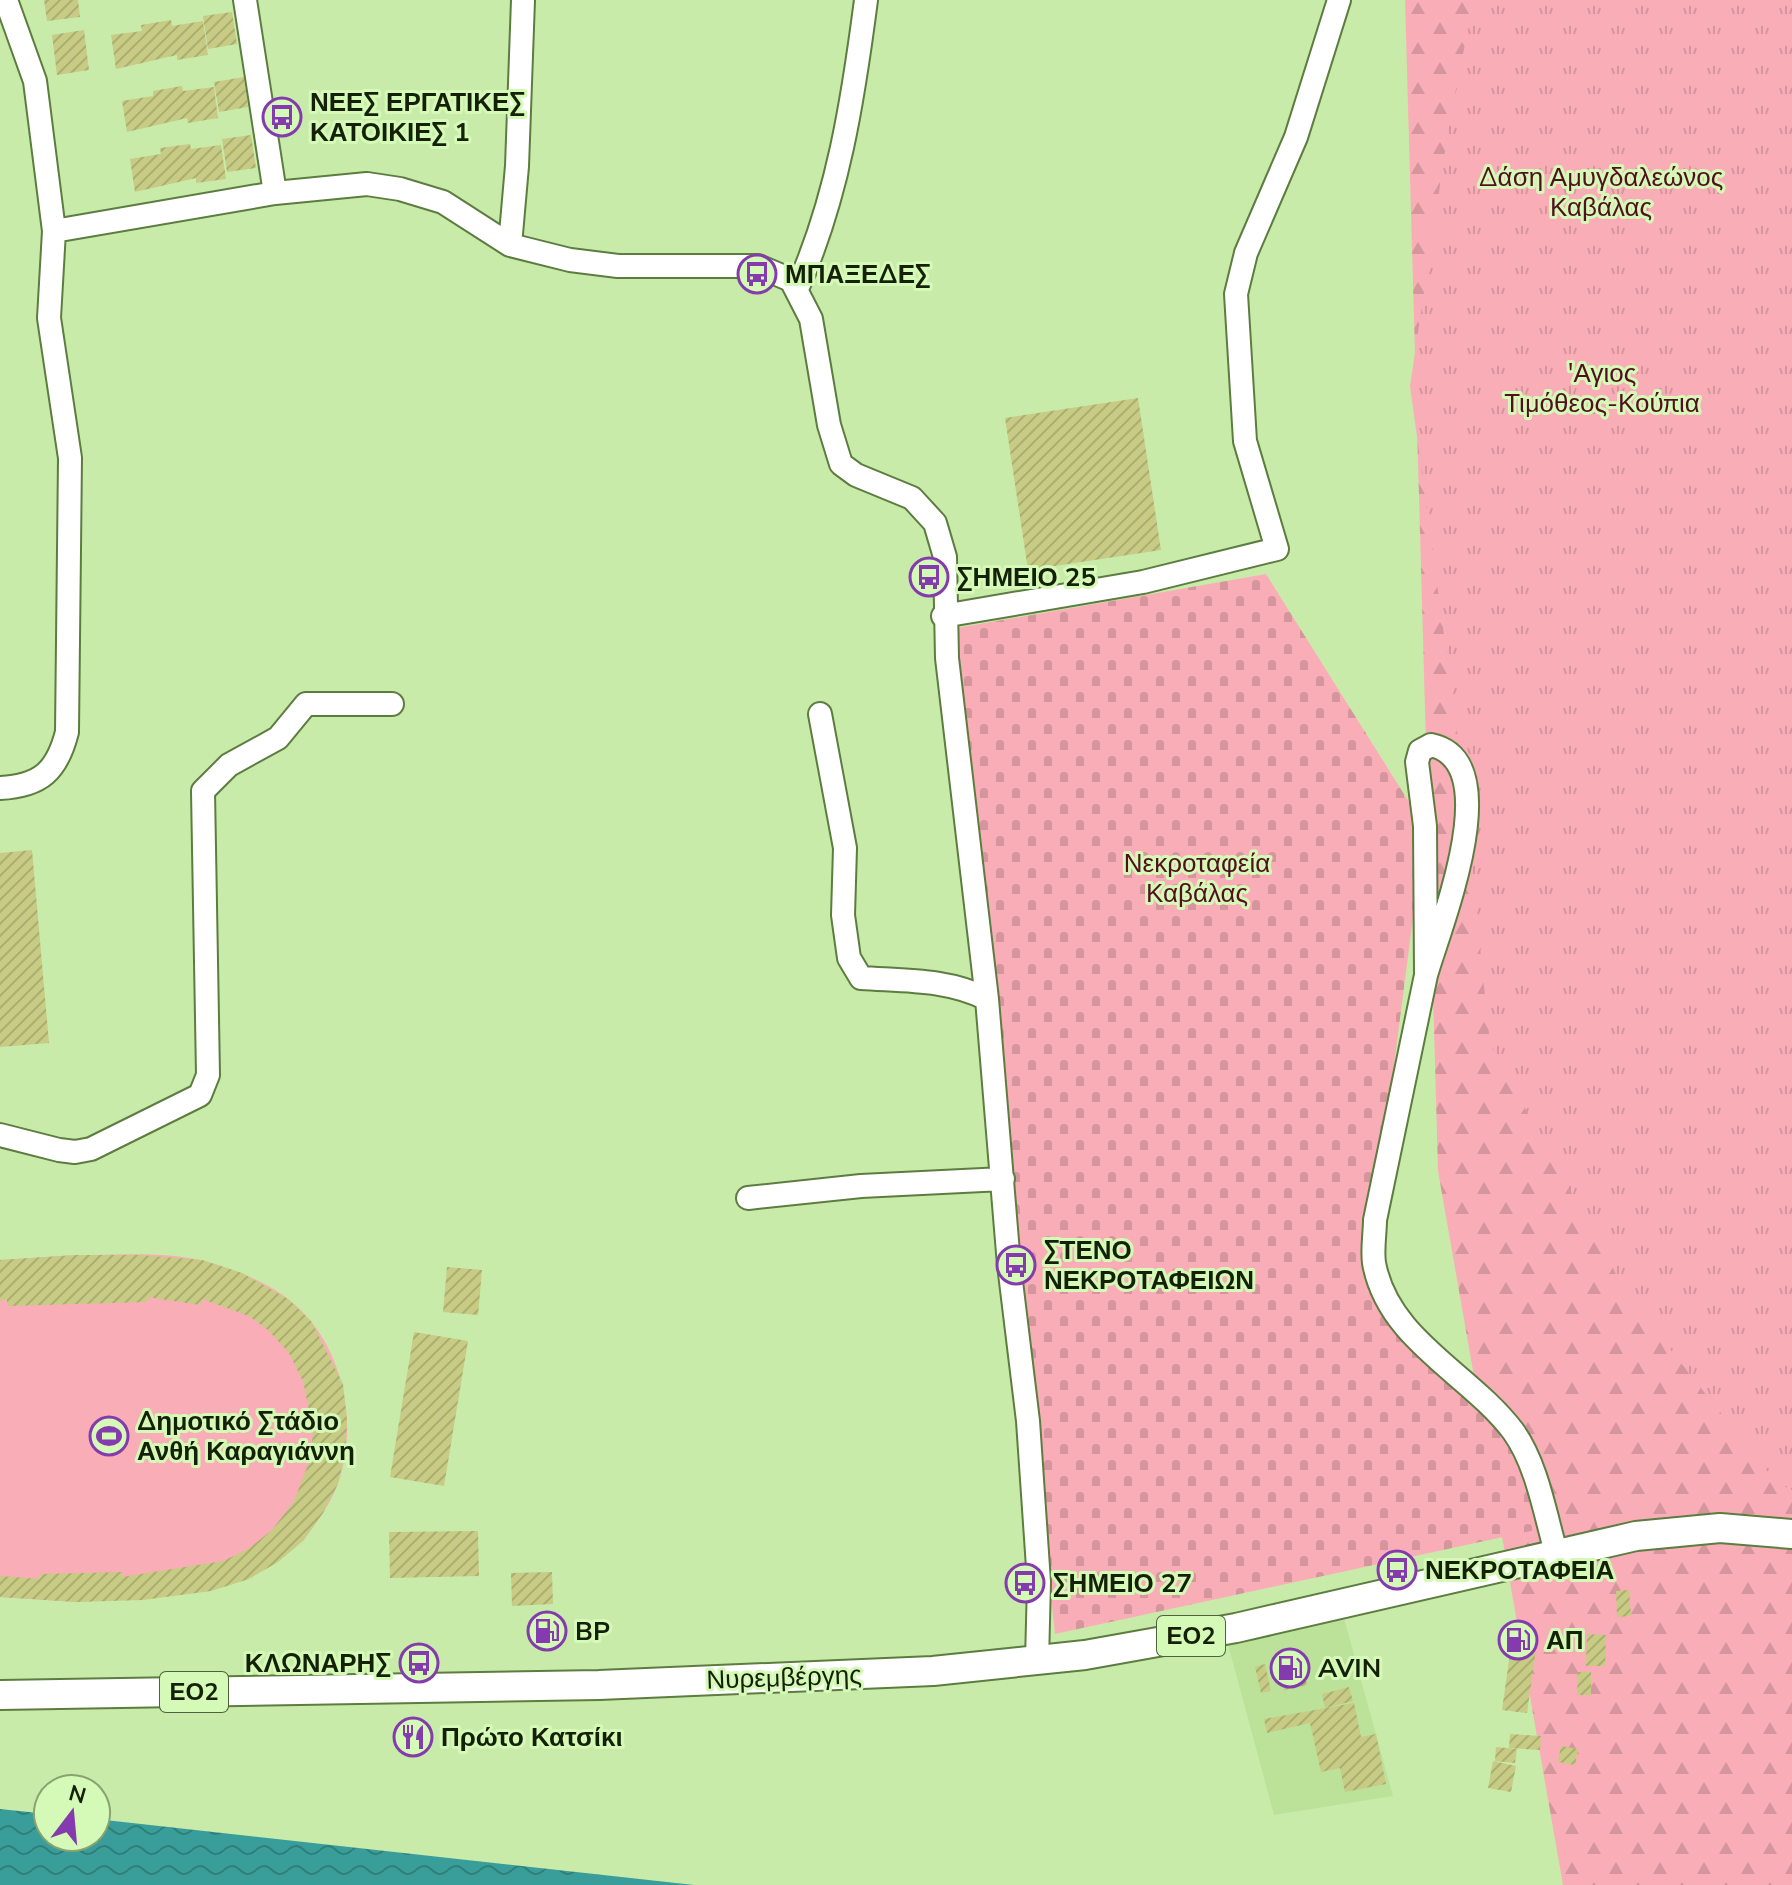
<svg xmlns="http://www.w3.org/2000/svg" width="1792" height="1885" viewBox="0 0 1792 1885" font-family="'Nunito Sans',sans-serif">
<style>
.built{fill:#bce29a}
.forest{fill:url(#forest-firs)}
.cemetery{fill:url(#cemetery-stones)}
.park{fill:url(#park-tufts)}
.pitch{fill:#f9aeb7}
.water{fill:url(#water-waves)}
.building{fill:url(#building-hatch)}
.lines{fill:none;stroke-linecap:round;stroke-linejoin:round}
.minor-casing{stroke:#5d7c40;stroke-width:26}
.major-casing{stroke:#5d7c40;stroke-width:32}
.minor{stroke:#fff;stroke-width:22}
.major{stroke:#fff;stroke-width:28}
.labels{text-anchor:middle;stroke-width:6;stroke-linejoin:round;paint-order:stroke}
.shield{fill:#d5f9b6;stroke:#4e623c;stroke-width:2}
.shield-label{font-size:24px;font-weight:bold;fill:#142108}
.poi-label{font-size:26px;font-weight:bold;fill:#142108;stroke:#d5f9b6;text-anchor:start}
.park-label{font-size:26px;fill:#510f20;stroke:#d5f9b6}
.street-label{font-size:26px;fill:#142108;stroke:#d5f9b6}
</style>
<defs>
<pattern id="forest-firs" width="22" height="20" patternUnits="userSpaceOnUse" patternTransform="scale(2)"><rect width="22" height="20" fill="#f9aeb7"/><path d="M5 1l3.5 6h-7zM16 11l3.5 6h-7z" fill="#d5959c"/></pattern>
<pattern id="cemetery-stones" width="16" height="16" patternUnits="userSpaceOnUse" patternTransform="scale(2)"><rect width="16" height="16" fill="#f9aeb7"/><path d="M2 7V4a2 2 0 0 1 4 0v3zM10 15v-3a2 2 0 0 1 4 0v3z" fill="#d5959c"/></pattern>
<pattern id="park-tufts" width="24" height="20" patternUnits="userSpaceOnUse" patternTransform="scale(2)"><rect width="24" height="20" fill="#f9aeb7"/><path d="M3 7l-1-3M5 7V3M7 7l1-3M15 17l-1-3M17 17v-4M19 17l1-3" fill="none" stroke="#d5959c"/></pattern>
<pattern id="water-waves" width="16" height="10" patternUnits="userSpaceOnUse" patternTransform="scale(2)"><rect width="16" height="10" fill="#399d99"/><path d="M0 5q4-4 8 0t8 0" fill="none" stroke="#2f807b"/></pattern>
<pattern id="building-hatch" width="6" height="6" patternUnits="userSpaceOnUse" patternTransform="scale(2)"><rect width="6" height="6" fill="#c7cb83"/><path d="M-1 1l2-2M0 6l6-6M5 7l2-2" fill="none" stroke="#aaae70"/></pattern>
</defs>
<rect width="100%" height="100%" fill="#c8ebaa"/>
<path class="built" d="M1342,1611L1393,1796L1274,1815L1226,1637Z"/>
<path class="forest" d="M1405,0H1792V1885H1563L1438,1171Z"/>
<path class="cemetery" d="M1266,574L1414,810L1421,856L1368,1266L1523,1449L1540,1529L1055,1634L951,629Z"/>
<path class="park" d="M1474,0H1792V1490L1776,1482L1629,1298L1490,1044L1460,752L1410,386L1450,118Z"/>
<path class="pitch" d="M76,1255C117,1255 164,1251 205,1261C233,1269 265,1281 288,1299C342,1340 360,1421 338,1483C331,1504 316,1523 303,1541L76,1602L0,1597V1260Z"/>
<path class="water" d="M0,1809L48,1814V1837H96V1819L694,1885H0Z"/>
<path class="building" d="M44,0H78L80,17L47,21Z
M232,12L237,44L208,49L203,16Z
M171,20L172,26L203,21L208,55L177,60V55L116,69L111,35L142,31L141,25Z
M84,30L89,70L57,75L52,35Z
M244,77L248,107L219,112L214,82Z
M182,86L183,91L214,87L218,118L188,123L187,118L127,132L122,101L153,96V91Z
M251,135L256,168L227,172L222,139Z
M190,144L191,149L221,145L226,179L196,183V178L135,192L130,159L161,154L160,148Z
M1138,398L1161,550L1028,570L1005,418Z
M32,850L49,1043L0,1047V853Z
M76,1255H139L202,1260L242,1273L288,1299L311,1321L343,1384L347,1421L345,1454L338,1484L323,1513L303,1541L278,1562L249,1579L211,1591L143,1600L76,1602L0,1597V1576L40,1579V1574L123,1572L122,1577L223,1561L248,1549L272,1530L294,1501L311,1457L313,1429L303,1381L289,1353L268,1330L249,1316L202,1299L200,1305L147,1297V1302L7,1306V1299L0,1301V1260Z
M447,1267L482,1270L478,1315L443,1312Z
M414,1332L468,1341L444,1486L390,1477Z
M478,1531L479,1576L390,1578L389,1532Z
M552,1572L553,1604L512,1606L511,1573Z
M1629,1590L1631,1616L1617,1617L1616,1591Z
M559,1625L560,1643L537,1645L536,1626Z
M1513,1632L1538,1635L1527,1713L1502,1710Z
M1587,1634L1606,1635L1605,1666H1586Z
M1300,1652L1307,1685L1284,1690L1277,1657Z
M1265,1664L1271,1691L1261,1693L1255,1667Z
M1578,1672H1591V1695H1577Z
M1349,1687L1353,1701L1325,1708L1322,1694Z
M1354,1703L1361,1737L1376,1734L1386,1784L1345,1792L1340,1768L1321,1772L1310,1723L1267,1733L1264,1719Z
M1510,1734L1541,1736L1540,1750L1509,1748Z
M1561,1746L1578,1749L1575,1765L1558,1762Z
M1496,1747L1517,1749L1515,1763L1495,1761Z
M1493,1761L1516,1766L1511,1792L1488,1788Z"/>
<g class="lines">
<defs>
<path id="minor" d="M6,0L35,81L54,231L275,193L367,184L400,189L443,202L510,245L570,260L618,266H758L791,280L811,319L829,425L841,464L856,475L912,498L935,523L945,557L947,658L987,999L1009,1265L1028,1421L1039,1582L1037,1661
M245,0L275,193
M510,245L517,166L523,0
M797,289C838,197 853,100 866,0
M943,616L1143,582L1277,549L1245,441L1236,294L1246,253L1296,137L1339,0
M820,714L845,848L843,915L849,958L861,978C904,981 948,979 987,999
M0,788C41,786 57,771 67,732L70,458L49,318L54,231
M1426,975C1440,926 1508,761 1431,745L1420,751L1417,762L1425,826L1426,975L1375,1220C1375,1233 1372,1249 1374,1263C1388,1340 1469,1373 1513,1431C1537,1464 1545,1514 1556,1552
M0,1135L59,1150L75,1152L91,1149L200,1095L208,1075L203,791L229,765L278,738L306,704H392
M748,1198L861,1186L1003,1179"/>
<path id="major" d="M0,1695L599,1685L933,1671L1085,1655L1236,1628L1636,1536L1720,1528L1792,1534"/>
</defs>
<use href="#minor" class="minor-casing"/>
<use href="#major" class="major-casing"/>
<use href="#minor" class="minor"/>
<use href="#major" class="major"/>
</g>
<defs>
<symbol id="bus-ring" viewBox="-11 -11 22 22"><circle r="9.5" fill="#d5f9b6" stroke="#843bad" stroke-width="1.5"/><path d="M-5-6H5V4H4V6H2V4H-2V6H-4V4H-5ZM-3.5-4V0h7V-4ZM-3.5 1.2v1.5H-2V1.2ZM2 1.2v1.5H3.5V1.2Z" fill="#843bad"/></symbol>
<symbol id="stadium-ring" viewBox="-11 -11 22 22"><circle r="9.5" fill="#d5f9b6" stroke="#843bad" stroke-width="1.5"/><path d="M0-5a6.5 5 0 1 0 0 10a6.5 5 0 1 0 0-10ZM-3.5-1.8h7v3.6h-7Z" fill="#843bad"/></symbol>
<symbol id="fuel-ring" viewBox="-11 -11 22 22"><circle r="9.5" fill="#d5f9b6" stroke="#843bad" stroke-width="1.5"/><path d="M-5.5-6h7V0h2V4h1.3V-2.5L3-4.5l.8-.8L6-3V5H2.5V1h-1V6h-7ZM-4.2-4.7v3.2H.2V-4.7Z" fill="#843bad"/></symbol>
<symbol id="restaurant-ring" viewBox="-11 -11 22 22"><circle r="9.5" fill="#d5f9b6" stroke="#843bad" stroke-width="1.5"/><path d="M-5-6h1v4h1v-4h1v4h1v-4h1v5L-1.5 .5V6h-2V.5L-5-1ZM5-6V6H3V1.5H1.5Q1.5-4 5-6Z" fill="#843bad"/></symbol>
</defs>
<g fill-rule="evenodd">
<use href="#bus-ring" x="260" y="95" width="44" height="44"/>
<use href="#bus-ring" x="735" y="252" width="44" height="44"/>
<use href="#bus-ring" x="907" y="555" width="44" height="44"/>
<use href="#bus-ring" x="994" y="1243" width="44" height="44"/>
<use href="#stadium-ring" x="87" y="1414" width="44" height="44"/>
<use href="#bus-ring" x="1375" y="1548" width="44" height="44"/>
<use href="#bus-ring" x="1003" y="1561" width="44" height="44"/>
<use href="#fuel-ring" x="525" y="1609" width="44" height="44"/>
<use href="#fuel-ring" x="1496" y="1618" width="44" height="44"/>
<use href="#bus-ring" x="397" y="1641" width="44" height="44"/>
<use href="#fuel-ring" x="1268" y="1646" width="44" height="44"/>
<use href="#restaurant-ring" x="391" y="1715" width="44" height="44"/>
</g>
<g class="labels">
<g class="shield">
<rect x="1157" y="1616" width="68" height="40" rx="6"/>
<rect x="160" y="1672" width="68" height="40" rx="6"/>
</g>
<g class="shield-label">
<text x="1191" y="1644">ΕΟ2</text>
<text x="194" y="1700">ΕΟ2</text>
</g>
<g class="poi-label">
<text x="310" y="111">ΝΕΕΣ ΕΡΓΑΤΙΚΕΣ<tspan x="310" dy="30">ΚΑΤΟΙΚΙΕΣ 1</tspan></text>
<text x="785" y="283">ΜΠΑΞΕΔΕΣ</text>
<text x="957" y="586">ΣΗΜΕΙΟ 25</text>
<text x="1044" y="1259">ΣΤΕΝΟ<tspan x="1044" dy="30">ΝΕΚΡΟΤΑΦΕΙΩΝ</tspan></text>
<text x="137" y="1430">Δημοτικό Στάδιο<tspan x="137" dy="30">Ανθή Καραγιάννη</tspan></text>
<text x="1425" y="1579">ΝΕΚΡΟΤΑΦΕΙΑ</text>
<text x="1053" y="1592">ΣΗΜΕΙΟ 27</text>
<text x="575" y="1640">BP</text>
<text x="1546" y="1649">ΑΠ</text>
<text x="391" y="1672" text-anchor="end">ΚΛΩΝΑΡΗΣ</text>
<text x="1318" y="1677">AVIN</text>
<text x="441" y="1746">Πρώτο Κατσίκι</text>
</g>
<g class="park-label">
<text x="1601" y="186">Δάση Αμυγδαλεώνος<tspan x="1601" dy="30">Καβάλας</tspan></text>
<text x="1602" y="382">'Αγιος<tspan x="1602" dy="30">Τιμόθεος-Κούπια</tspan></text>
<text x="1197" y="872">Νεκροταφεία<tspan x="1197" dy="30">Καβάλας</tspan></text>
</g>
<g class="street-label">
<text transform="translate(784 1677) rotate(-2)" y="9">Νυρεμβέργης</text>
</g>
</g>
<g transform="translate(72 1813) rotate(16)"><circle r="38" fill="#d5f9b6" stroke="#88a370" stroke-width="2"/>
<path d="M0-6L14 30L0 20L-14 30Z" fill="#843bad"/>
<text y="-12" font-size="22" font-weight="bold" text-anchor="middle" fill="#142108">N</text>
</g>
</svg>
